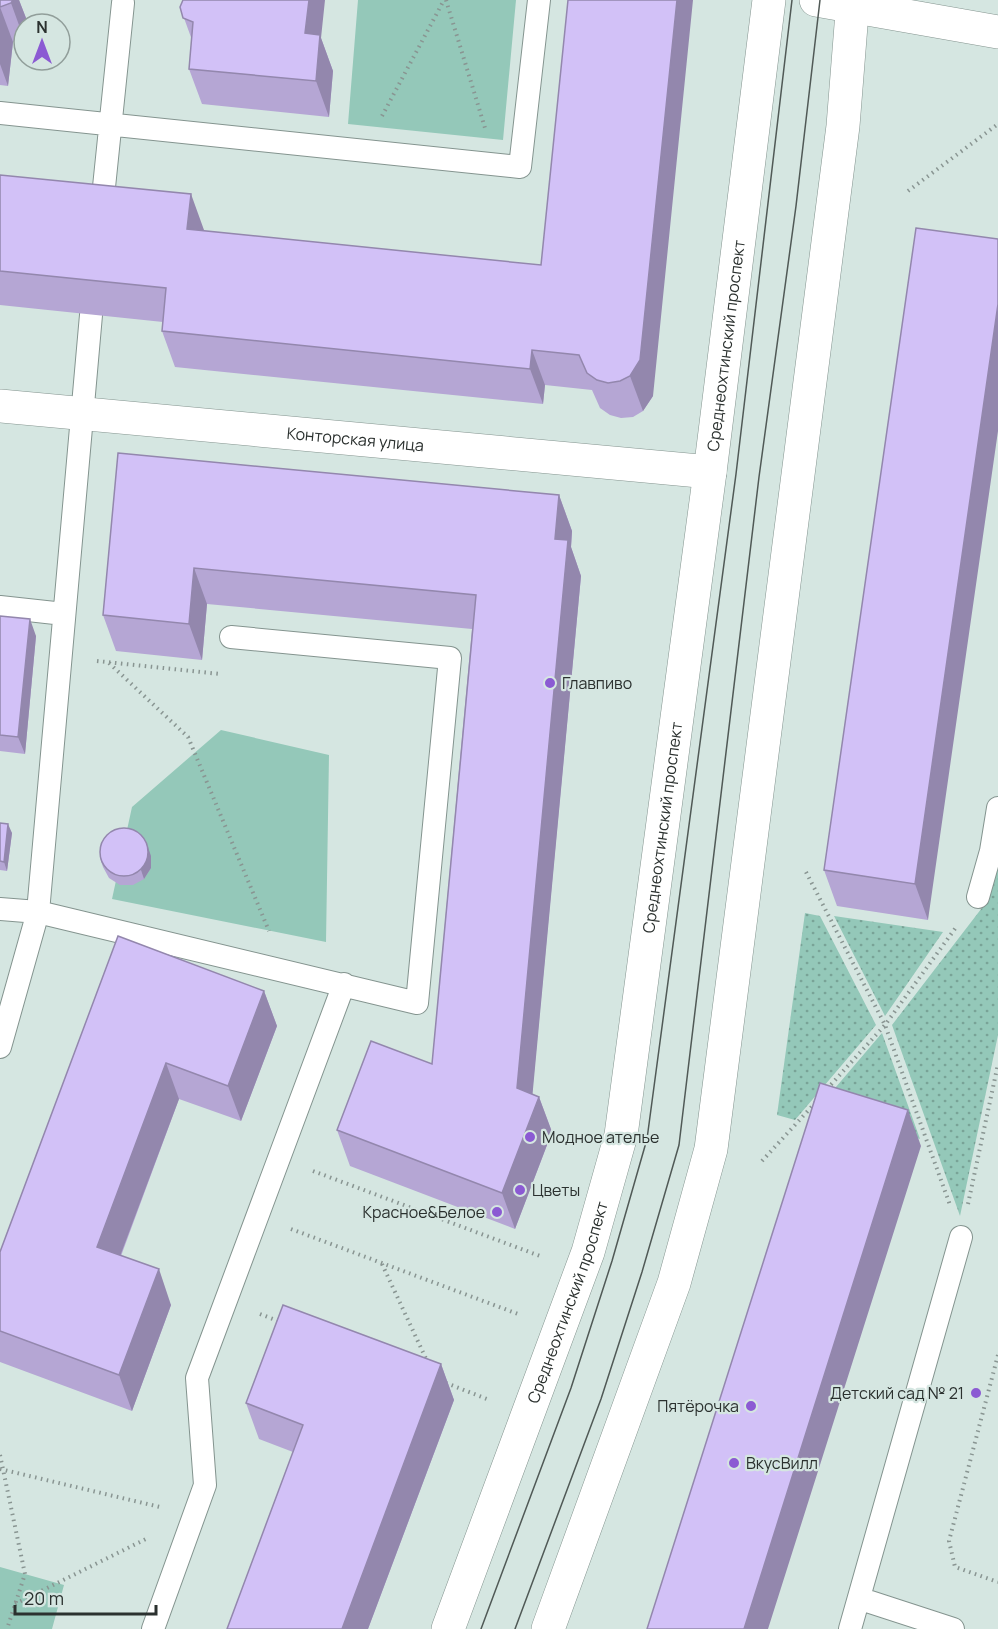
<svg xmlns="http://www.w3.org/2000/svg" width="998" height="1629" viewBox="0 0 998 1629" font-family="Manrope,sans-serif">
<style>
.grass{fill:url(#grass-dots)}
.green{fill:#94c8b9}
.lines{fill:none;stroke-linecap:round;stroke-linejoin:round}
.service-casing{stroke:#84948f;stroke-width:24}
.minor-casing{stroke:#84948f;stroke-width:34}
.secondary-casing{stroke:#84948f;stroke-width:34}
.path{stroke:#899592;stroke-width:4;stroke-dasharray:1.5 4.5;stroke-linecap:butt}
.service{stroke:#fff;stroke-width:22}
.minor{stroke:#fff;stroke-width:33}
.secondary{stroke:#fff;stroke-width:33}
.tram{stroke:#505956;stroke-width:1.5}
.wall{fill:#b5a6d4}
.shaded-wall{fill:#9387ad}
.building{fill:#d2c1f7;stroke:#9387ad;stroke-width:1.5}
.poi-dot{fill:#8b5ad3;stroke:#d5e6e1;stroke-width:2}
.labels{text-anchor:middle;stroke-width:4.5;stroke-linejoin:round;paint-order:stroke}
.street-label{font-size:16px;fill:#2b312f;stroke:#d5e6e1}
.poi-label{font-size:16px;fill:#2b312f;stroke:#d5e6e1;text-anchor:start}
</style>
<defs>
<pattern id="grass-dots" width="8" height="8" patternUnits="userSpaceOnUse" patternTransform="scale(1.5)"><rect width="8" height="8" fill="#94c8b9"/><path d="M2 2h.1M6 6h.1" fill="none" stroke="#79a397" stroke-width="1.8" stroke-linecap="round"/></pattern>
</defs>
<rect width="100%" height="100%" fill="#d5e6e1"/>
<path class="grass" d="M998,862V1035L960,1216L892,1025L988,900Z
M805,913L820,916L876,1025L795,1120L777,1115Z
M834,916L943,932L885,1016Z
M882,1033L920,1139L818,1108Z"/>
<path class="green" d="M358,0H516L503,140L348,124Z
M221,730L329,755L326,942L112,899L132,807Z
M0,1567L64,1585L52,1629H0Z"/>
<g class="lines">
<defs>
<path id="service" d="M0,113L520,167L539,0
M101,216L123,3
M0,607L64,614
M978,897L991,851L998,808
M0,909L38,912L417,1003L450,658L231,637
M0,1047L38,912L91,315
M861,1599L953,1629
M153,1629L205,1485L197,1378L344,984
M850,1629L961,1237"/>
<g id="minor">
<path d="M816,0L998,32"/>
<path id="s1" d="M0,406L710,472"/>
</g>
<g id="secondary">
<path id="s2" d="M448,1629L588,1252L621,1135L710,472L769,0"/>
<path d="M548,1629L674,1283L711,1149L843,126L853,0"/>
</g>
</defs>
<use href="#service" class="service-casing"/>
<use href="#minor" class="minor-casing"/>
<use href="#secondary" class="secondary-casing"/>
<path class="path" d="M446,0L485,128
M382,116L444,0
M908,191L998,124
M97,661L220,674
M109,663L188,737L269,931
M806,872L885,1025L950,1205
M827,1089L885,1025L957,926
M762,1161L816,1102
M313,1171L540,1256
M968,1204L998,1064
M291,1229L518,1314
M382,1264L428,1363
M260,1314L281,1322
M998,1355L949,1541L955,1567L998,1582
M446,1383L487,1399
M0,1455L25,1574L7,1629
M0,1469L160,1507
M15,1604L146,1539"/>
<use href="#service" class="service"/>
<use href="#minor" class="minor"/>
<use href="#secondary" class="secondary"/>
<path class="tram" d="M481,1629L571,1388L612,1261L647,1139L736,474L792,0
M515,1629L601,1399L642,1272L679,1145L759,477L796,206L820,0"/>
</g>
<path class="wall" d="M0,0H19L26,18L24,39L13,42L8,86L0,85Z
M180,7L321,38L333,71L329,117L202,104L189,69L192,40Z
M0,175L204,231L541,265L653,396L643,411L633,417L621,418L610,415L600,408L592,390L545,385L543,404L175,367L162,331L163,322L0,305Z
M916,228L928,920L837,906L824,870Z
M118,453L559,495L572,531L571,547L581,576L532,1094L539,1097L552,1132L515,1229L350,1166L337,1130L432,1064L472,629L207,604L202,660L116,651L103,615Z
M0,616L36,636L25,754L0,751Z
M0,823L12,833L7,871L0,870Z
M151,856V868L144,879L133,885H120L109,878L103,867L100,858Z
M118,936L264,991L277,1026L241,1121L179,1099L121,1256L171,1305L132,1411L0,1362V1252Z
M441,1364L454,1400L368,1629H227L293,1452L259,1439L246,1403Z"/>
<path class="shaded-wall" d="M11,0H19L26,18L27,24H24V39L11,3Z
M309,0H325L321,38L333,71L329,117L316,81L305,33Z
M677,0H693L653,396L643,411L630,376Z
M0,7L13,42L8,86L0,64Z
M191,194L204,230L200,265L187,229Z
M998,304V431L928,920L915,884Z
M532,350L545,385L543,404L530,369Z
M559,495L572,531L571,547L581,576L530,1121L539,1097L552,1132L515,1229L502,1193L517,1088L555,539Z
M194,568L207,604L202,660L189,624Z
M30,619L36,636L25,754L18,737Z
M8,824L12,833L7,871L4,862Z
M148,847L151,856V868L144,879L141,870Z
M264,991L277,1026L241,1121L228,1086Z
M166,1063L179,1099L110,1283L97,1247Z
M908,1110L921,1146L768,1629H744Z
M159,1269L171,1305L132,1411L119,1375Z
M441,1364L454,1400L368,1629H342Z"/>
<path class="building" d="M0,0H13L11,3L0,7Z
M183,0H309L305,33L320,35L316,81L189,69L193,22L183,18L180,7Z
M568,0H677L640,360L630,376L620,381L608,383L597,380L587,373L579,355L532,350L530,369L162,331L166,288L0,271V175L191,194L187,229L541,265Z
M916,228L998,239V304L915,884L824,870Z
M118,453L559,495L555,539L568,540L517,1088L539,1097L502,1193L337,1130L371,1041L432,1064L476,595L194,568L189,624L103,615Z
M0,616L30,619L18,737L0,735Z
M0,823L8,824L4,862L0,861Z
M100 852a24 24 0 1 1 48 0a24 24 0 1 1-48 0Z
M118,936L264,991L228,1086L166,1063L97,1247L159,1269L119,1375L0,1331V1252Z
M820,1083L908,1110L744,1629H647Z
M283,1305L441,1364L342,1629H227L303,1425L246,1403Z"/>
<g class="poi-dot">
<circle cx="550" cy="683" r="6"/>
<circle cx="530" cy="1137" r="6"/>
<circle cx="520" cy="1190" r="6"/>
<circle cx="497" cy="1212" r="6"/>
<circle cx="976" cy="1393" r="6"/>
<circle cx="751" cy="1406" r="6"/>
<circle cx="734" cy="1463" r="6"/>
</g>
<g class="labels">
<g class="street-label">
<text dy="6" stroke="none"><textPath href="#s2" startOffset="1320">Среднеохтинский проспект</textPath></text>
<text dy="6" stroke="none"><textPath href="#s1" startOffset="357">Конторская улица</textPath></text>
<text dy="6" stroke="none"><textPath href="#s2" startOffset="834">Среднеохтинский проспект</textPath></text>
<text dy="6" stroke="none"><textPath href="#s2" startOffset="348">Среднеохтинский проспект</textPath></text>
</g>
<g class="poi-label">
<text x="562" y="689">Главпиво</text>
<text x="542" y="1143">Модное ателье</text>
<text x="532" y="1196">Цветы</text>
<text x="485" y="1218" text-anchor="end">Красное&amp;Белое</text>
<text x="964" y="1399" text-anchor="end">Детский сад № 21</text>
<text x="739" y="1412" text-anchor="end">Пятёрочка</text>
<text x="746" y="1469">ВкусВилл</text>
</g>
</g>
<g transform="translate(42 42)"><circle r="28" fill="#d5e6e1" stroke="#919e9a" stroke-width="1.5"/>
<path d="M0-4.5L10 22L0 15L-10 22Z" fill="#8b5ad3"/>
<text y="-9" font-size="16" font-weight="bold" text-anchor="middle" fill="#2b312f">N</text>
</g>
<path d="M15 1605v9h141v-9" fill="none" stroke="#2b312f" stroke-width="3"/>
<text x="24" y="1605" font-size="18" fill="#2b312f" stroke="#d5e6e1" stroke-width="4.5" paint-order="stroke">20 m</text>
</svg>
